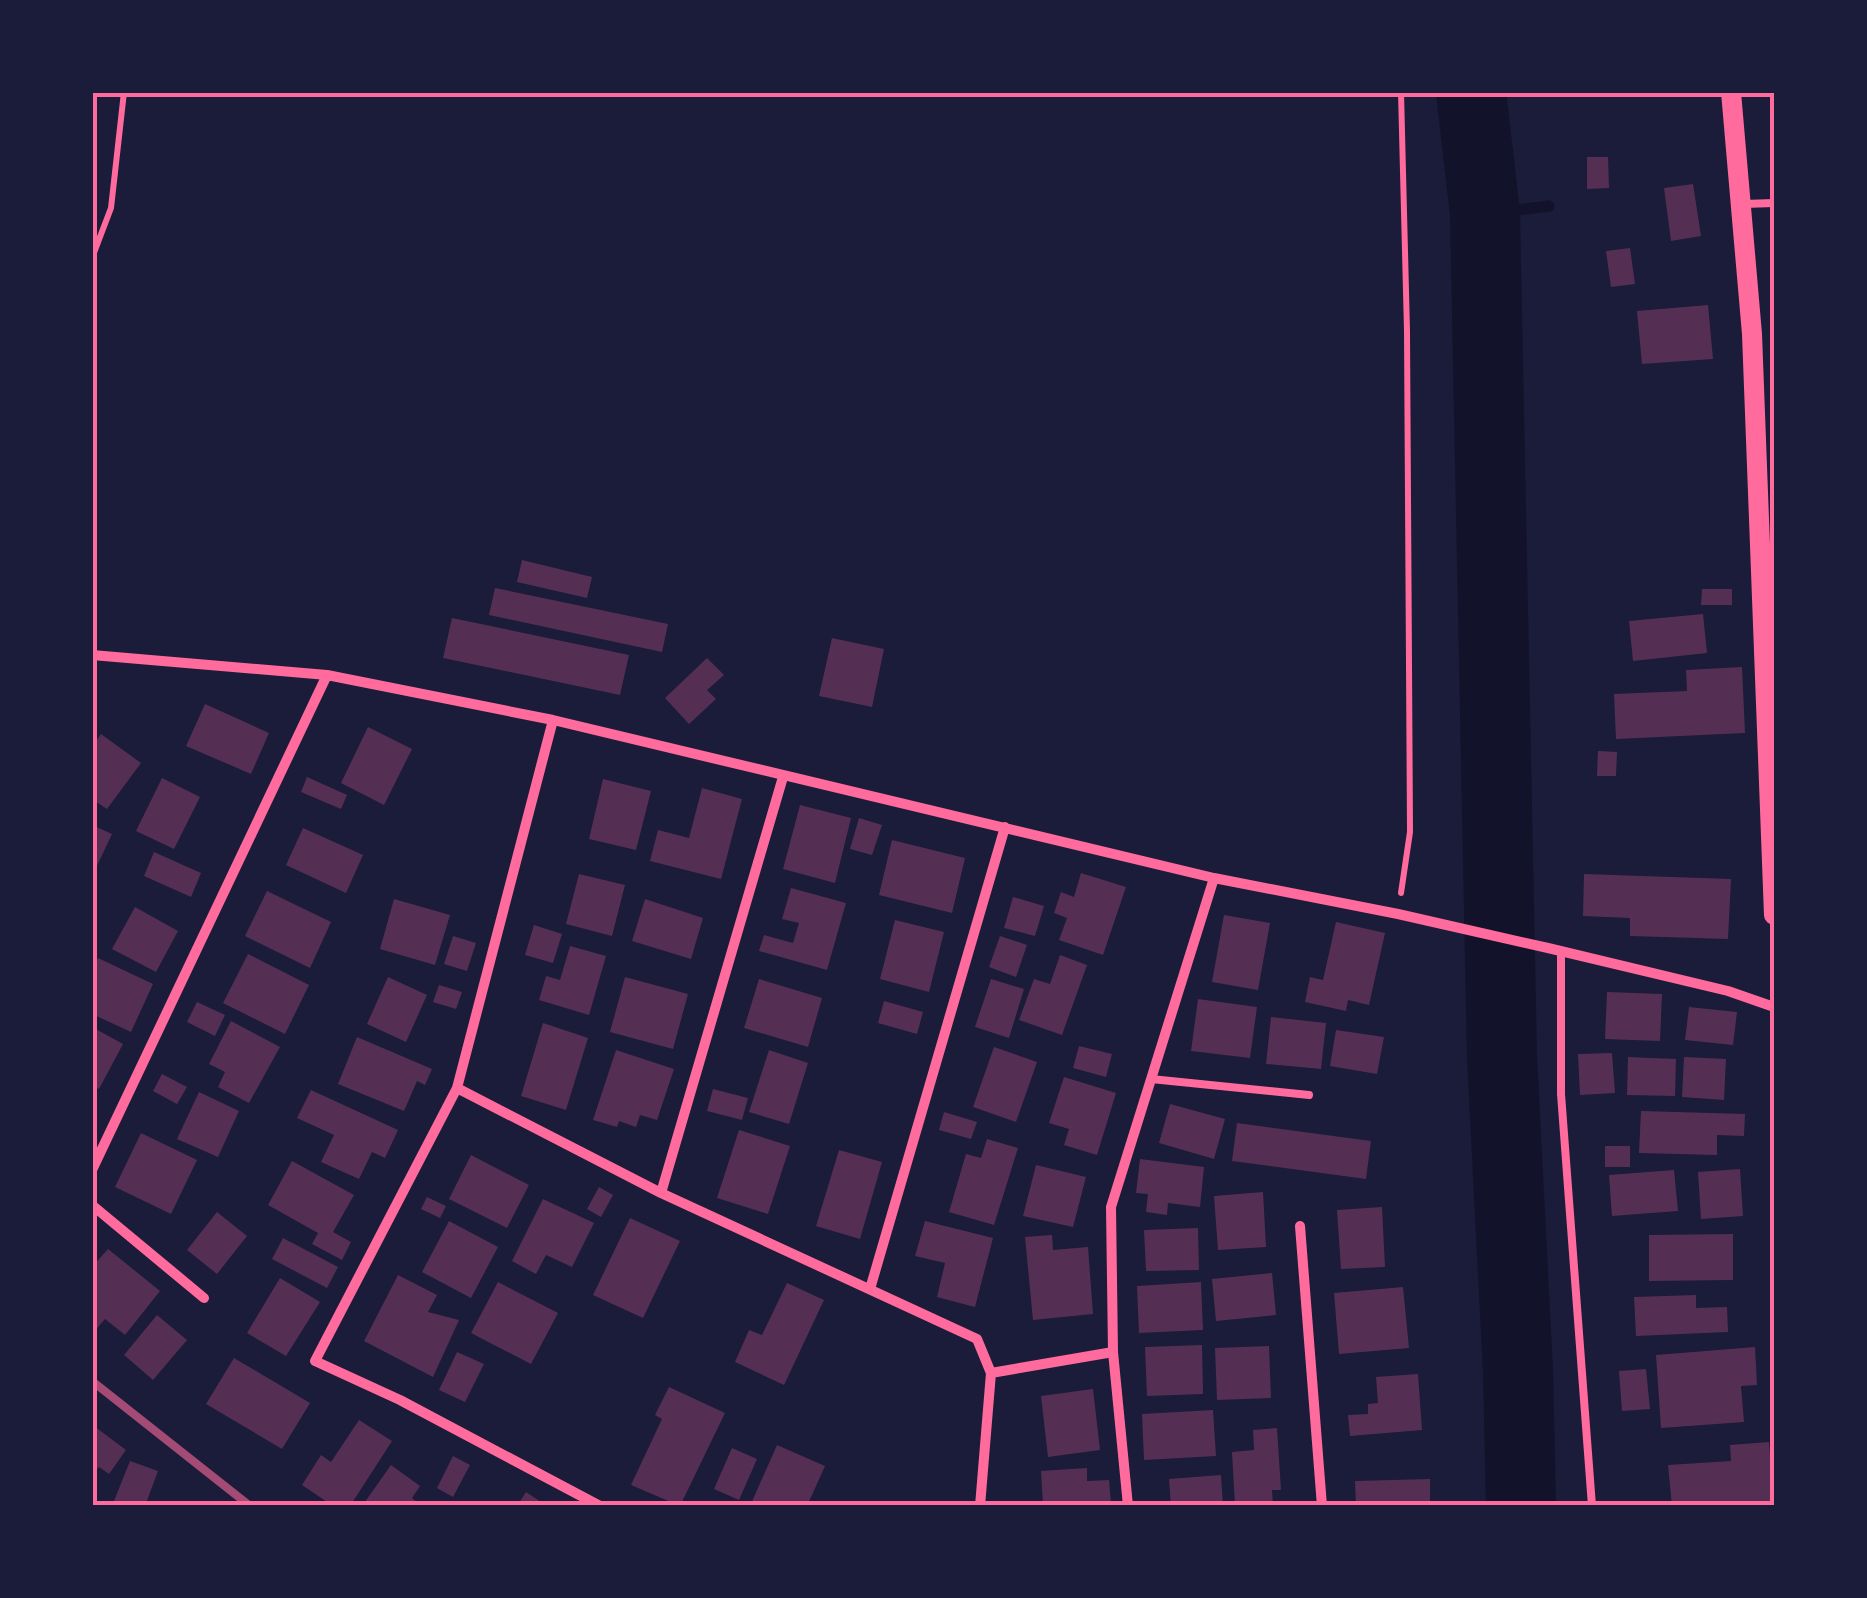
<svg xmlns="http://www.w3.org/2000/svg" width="1867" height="1598" viewBox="0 0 1867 1598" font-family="Helvetica,sans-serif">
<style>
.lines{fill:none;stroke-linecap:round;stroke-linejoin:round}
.stream{stroke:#12122b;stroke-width:11}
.river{stroke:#12122b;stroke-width:70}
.building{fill:#542f53}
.path{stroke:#ff6b9d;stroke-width:6}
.service{stroke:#ff6b9d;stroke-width:8}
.minor{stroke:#ff6b9d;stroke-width:10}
.secondary{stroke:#ff6b9d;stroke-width:20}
.rail{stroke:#a44b75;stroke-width:8}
.neatline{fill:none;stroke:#ff6b9d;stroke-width:4}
</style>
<rect width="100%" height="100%" fill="#1b1b3a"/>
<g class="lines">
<path class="stream" d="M1485,214L1549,206"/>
<path class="river" d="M1471,92L1485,214L1502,1057L1518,1371L1521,1506"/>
</g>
<path class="building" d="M1587,157H1608L1609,188L1587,189Z
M1693,184L1701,236L1671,241L1664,188Z
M1630,248L1635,284L1611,287L1606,251Z
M1708,305L1713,359L1642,364L1637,311Z
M522,560L592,577L587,598L517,582Z
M495,588L668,624L662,652L489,615Z
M1702,589H1732V605H1701Z
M1703,614L1707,653L1633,661L1629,621Z
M452,618L629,655L620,695L443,658Z
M832,638L884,649L872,707L819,696Z
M707,658L724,675L707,690L716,699L689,724L665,698Z
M1742,667L1745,733L1616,739L1614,694L1687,691L1686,670Z
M205,704L269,733L251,774L186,746Z
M368,727L412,749L384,805L341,783Z
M101,734L141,763L107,809L92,799V747Z
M1598,751L1617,752L1616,776H1597Z
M307,777L347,795L341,809L301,792Z
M162,778L200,797L174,849L136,831Z
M603,779L651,791L636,850L589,839Z
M702,788L742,799L721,879L650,861L658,830L689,838Z
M800,805L851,818L835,883L783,869Z
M859,818L882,825L872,855L850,849Z
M92,825L112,834L95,870L92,868Z
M303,828L363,855L346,893L286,865Z
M892,840L965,858L952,913L879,895Z
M154,852L201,873L191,897L144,876Z
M1081,873L1126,887L1103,955L1059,940L1067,918L1054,913L1061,892L1074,897Z
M579,874L625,885L612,936L566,924Z
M1584,874L1731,879L1728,939L1630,936V918L1583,916Z
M791,888L846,903L827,970L759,951L764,935L793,943L799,923L782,919Z
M267,891L331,922L310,968L245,936Z
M1013,897L1044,906L1035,936L1004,928Z
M394,899L450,915L435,965L380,949Z
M645,899L703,918L691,959L632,941Z
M135,907L178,931L156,972L112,949Z
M1224,915L1270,923L1258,990L1212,982Z
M895,920L944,932L929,992L880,979Z
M1336,922L1385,933L1369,1005L1348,1000L1346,1011L1305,1002L1310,977L1323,980Z
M534,925L562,934L553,963L525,955Z
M453,936L476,943L467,971L444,964Z
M1000,936L1027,945L1016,977L989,967Z
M570,946L606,956L589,1015L539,1000L546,976L560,980Z
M248,954L309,985L285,1034L223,1003Z
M1060,955L1087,965L1062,1035L1019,1020L1034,979L1050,984Z
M98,958L153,984L131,1032L92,1014V970Z
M388,977L427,995L406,1042L367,1024Z
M625,977L688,994L673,1049L610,1032Z
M759,979L822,998L808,1047L744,1028Z
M991,979L1024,989L1009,1038L975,1027Z
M439,985L462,992L456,1009L433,1002Z
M1607,992L1662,994L1660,1041L1605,1039Z
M1198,999L1257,1007L1250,1058L1191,1051Z
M884,1001L923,1012L917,1034L878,1023Z
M197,1002L225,1015L215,1036L187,1022Z
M1689,1007L1737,1012L1733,1045L1685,1040Z
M1271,1017L1326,1023L1321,1069L1266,1064Z
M231,1021L280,1047L249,1103L218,1087L225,1072L209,1064Z
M543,1023L588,1038L566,1110L521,1096Z
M92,1027L123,1044L99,1089L92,1086Z
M1336,1030L1384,1037L1377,1074L1330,1066Z
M357,1037L432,1069L425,1085L417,1081L404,1111L338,1084Z
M1079,1046L1112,1054L1106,1077L1073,1068Z
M994,1047L1037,1062L1016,1122L973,1107Z
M616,1050L674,1069L657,1120L640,1115L636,1127L619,1121L617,1127L593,1120Z
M769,1050L808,1063L789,1124L749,1112Z
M1612,1053L1615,1093L1580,1095L1578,1054Z
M1628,1057L1676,1059L1675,1096L1627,1095Z
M1684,1057L1726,1059L1724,1100L1682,1097Z
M162,1074L187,1087L177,1104L153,1091Z
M1064,1077L1116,1093L1097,1155L1064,1145L1069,1129L1049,1123Z
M713,1089L748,1098L742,1120L707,1111Z
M311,1090L398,1130L385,1158L372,1152L359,1179L321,1162L334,1135L297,1118Z
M199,1092L239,1111L218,1157L177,1139Z
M1170,1104L1225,1119L1214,1159L1159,1143Z
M1641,1111L1745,1114L1744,1136L1717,1135V1155L1639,1153Z
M944,1112L977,1122L971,1139L939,1130Z
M1237,1123L1371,1141L1366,1179L1232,1161Z
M739,1130L790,1146L768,1214L717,1198Z
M141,1133L197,1160L171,1214L115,1187Z
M987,1139L1018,1148L994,1225L949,1212L966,1154L981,1158Z
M1605,1146H1630V1167H1605Z
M839,1150L882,1162L860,1239L816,1226Z
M471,1155L529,1185L507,1228L449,1199Z
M1140,1159L1204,1167L1200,1207L1168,1203L1167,1215L1146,1212L1148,1194L1136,1193Z
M292,1161L354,1195L333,1232L351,1242L342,1260L312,1244L318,1233L268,1205Z
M1036,1165L1086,1177L1073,1227L1023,1216Z
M1740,1169L1743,1216L1701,1219L1698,1172Z
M1674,1170L1678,1211L1612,1216L1609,1175Z
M599,1187L613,1195L601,1217L587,1209Z
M1263,1192L1266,1247L1218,1250L1214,1196Z
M427,1197L446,1206L440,1218L421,1209Z
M543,1199L594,1223L572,1267L546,1255L536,1274L512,1261Z
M1382,1207L1385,1267L1341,1269L1337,1210Z
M217,1212L247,1236L217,1274L187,1250Z
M630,1218L680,1241L643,1318L593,1295Z
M449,1221L498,1247L471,1298L422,1272Z
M925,1221L993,1238L975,1307L937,1297L945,1263L915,1256Z
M1198,1228L1199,1270L1146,1271L1144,1230Z
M1733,1234V1280L1649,1281V1235Z
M1052,1235L1053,1250L1088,1247L1093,1314L1033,1320L1025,1237Z
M283,1238L338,1267L327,1288L272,1259Z
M108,1249L160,1291L125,1335L105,1319L92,1334V1267Z
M1272,1273L1276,1315L1216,1321L1212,1279Z
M398,1275L437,1295L428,1312L459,1320L433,1377L364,1341Z
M280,1278L320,1302L286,1356L247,1333Z
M498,1282L558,1313L531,1364L471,1333Z
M1201,1282L1203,1330L1139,1333L1137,1286Z
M787,1283L824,1300L784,1385L735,1362L749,1330L762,1335Z
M1403,1287L1409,1348L1339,1354L1334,1293Z
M1696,1295V1308L1727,1307L1728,1332L1636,1336L1634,1297Z
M157,1315L187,1340L153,1380L124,1355Z
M1202,1345L1203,1394L1147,1396L1145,1347Z
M1269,1346L1271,1398L1217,1400L1215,1348Z
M1755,1347L1757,1385L1741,1386L1744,1422L1661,1428L1656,1355Z
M457,1352L484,1364L465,1402L439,1390Z
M234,1358L310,1403L282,1449L206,1404Z
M1646,1369L1650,1409L1622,1411L1619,1371Z
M1418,1374L1422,1430L1350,1436L1348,1415L1368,1414V1404L1378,1403L1376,1377Z
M669,1387L725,1413L680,1506L631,1485L662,1419L655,1415Z
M1093,1389L1100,1450L1048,1457L1041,1396Z
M1213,1410L1216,1456L1144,1460L1142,1414Z
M359,1420L392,1441L350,1506H333L302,1485L321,1455L331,1462Z
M94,1426L126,1450L109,1474L99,1467L92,1475Z
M1277,1428L1281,1490H1272L1273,1506H1235L1232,1452L1254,1450L1253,1430Z
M1769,1442L1774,1506H1672L1668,1465L1731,1461L1730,1445Z
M777,1445L825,1466L807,1506H750Z
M732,1448L757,1459L739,1500L714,1489Z
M453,1456L470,1465L453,1497L437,1488Z
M130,1461L158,1471L145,1506H112Z
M391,1465L420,1486L412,1498L422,1506H362Z
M1087,1468V1481L1109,1480L1111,1503L1043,1506L1041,1471Z
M1221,1475L1223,1506H1171L1169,1479Z
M1430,1479V1506H1356L1355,1481Z
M526,1492L547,1506H517Z"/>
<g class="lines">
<path class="path" d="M1401,92L1407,331L1410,832L1401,893
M92,258L111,208L124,92"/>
<path class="service" d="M1744,204L1774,203
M1561,952V1094L1592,1506
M1151,1079L1309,1095"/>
<path class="minor" d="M92,655L327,675L553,720L1214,878L1398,914L1548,948L1728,991L1774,1007
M553,720L457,1088L315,1361L400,1400L600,1506
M457,1088L661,1193L977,1339L991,1373L980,1506
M92,1170L327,675
M661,1193L783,777
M92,1205L204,1298
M1300,1226L1322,1506
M870,1289L1005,827
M1113,1352L1128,1506
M991,1373L1113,1352L1111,1207L1214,878"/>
<path class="secondary" d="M1731,92L1752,334L1774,915"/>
<path class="rail" d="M92,1381L250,1506"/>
</g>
<rect width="1867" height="1598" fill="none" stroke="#1b1b3a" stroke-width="190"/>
<rect x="95" y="95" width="1677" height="1408" class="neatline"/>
</svg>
